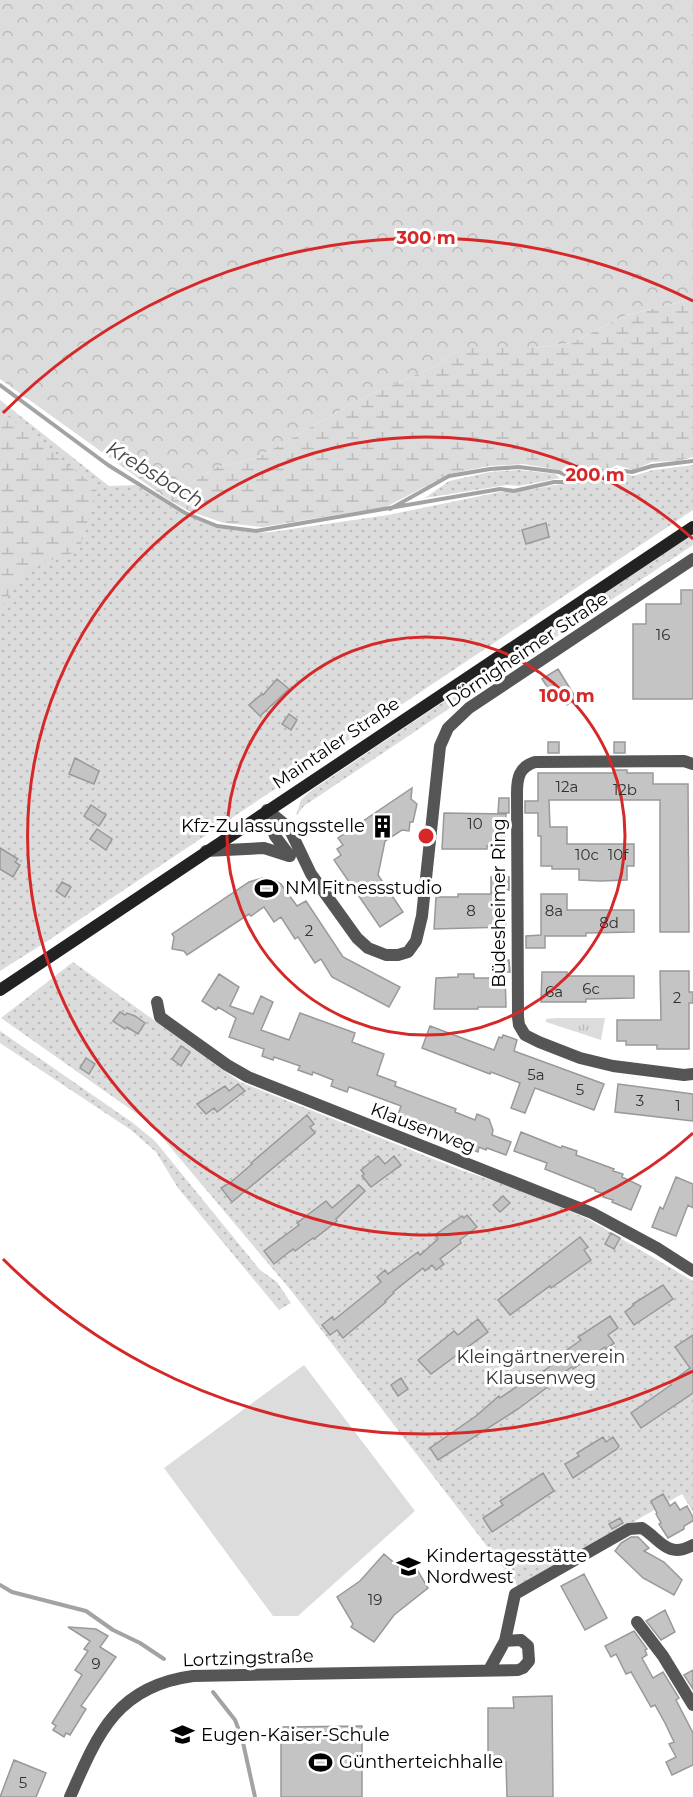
<svg xmlns="http://www.w3.org/2000/svg" width="693" height="1797" viewBox="0 0 693 1797" font-family="Montserrat,sans-serif">
<style>
.grass{fill:url(#grass-dots)}
.forest{fill:url(#forest-crowns)}
.wetland{fill:url(#wetland-marsh)}
.park{fill:url(#park-tufts)}
.pitch{fill:#dcdcdc}
.lines{fill:none;stroke-linecap:round;stroke-linejoin:round}
.stream{stroke:#a3a3a3;stroke-width:4}
.building{fill:#c4c4c4;stroke:#999;stroke-width:1.5}
.street{stroke:#555;stroke-width:12}
.secondary{stroke:#222;stroke-width:12}
.ring{fill:none;stroke:#d62828;stroke-width:3}
.labels{text-anchor:middle;stroke-width:6;stroke-linejoin:round;paint-order:stroke}
.number-label{font-size:15px;fill:#313131}
.street-label{font-size:18px;fill:#000;stroke:#fff}
.poi-label{font-size:18px;fill:#000;stroke:#fff;text-anchor:start}
.park-label{font-size:18px;fill:#333;stroke:#fff}
.water-label{font-size:20px;font-style:italic;fill:#444;stroke:#fff}
.centre{fill:#d62828;stroke:#fff;stroke-width:3}
.ring-label{font-size:18px;text-anchor:middle;font-weight:bold;fill:#d62828;stroke:#fff;stroke-width:6;stroke-linejoin:round;paint-order:stroke}
</style>
<defs>
<pattern id="grass-dots" width="8" height="8" patternUnits="userSpaceOnUse" patternTransform="scale(1.5)"><rect width="8" height="8" fill="#dcdcdc"/><path d="M2 2h.1M6 6h.1" fill="none" stroke="#bbb" stroke-width="1.8" stroke-linecap="round"/></pattern>
<pattern id="forest-crowns" width="20" height="18" patternUnits="userSpaceOnUse" patternTransform="scale(1.5)"><rect width="20" height="18" fill="#dcdcdc"/><path d="M2 6a3 3 0 1 1 6 0M12 15a3 3 0 1 1 6 0" fill="none" stroke="#bbb"/></pattern>
<pattern id="wetland-marsh" width="20" height="14" patternUnits="userSpaceOnUse" patternTransform="scale(1.5)"><rect width="20" height="14" fill="#dcdcdc"/><path d="M1 5h8M5 5V1M11 12h8M15 12V8" fill="none" stroke="#bbb"/></pattern>
<pattern id="park-tufts" width="24" height="20" patternUnits="userSpaceOnUse" patternTransform="scale(1.5)"><rect width="24" height="20" fill="#dcdcdc"/><path d="M3 7l-1-3M5 7V3M7 7l1-3M15 17l-1-3M17 17v-4M19 17l1-3" fill="none" stroke="#bbb"/></pattern>
</defs>
<rect width="100%" height="100%" fill="#fff"/>
<path class="grass" d="M0,400L109,486L136,485L184,515L218,528L256,533L271,532L388,515L500,492C521,493 541,487 562,484C584,481 595,485 617,472L633,476L653,470L693,465V510L46,942L0,971Z
M519,470L555,474L560,478L519,486L507,485L425,498L449,481L490,472Z
M693,534V545L304,806L296,816L301,800L312,790Z
M73,962L240,1082L461,1170L516,1188L588,1219L693,1281V1512L682,1494L519,1588L293,1293L150,1123L1,1018Z
M0,1031L133,1123L155,1141L260,1270L277,1282L291,1303L279,1310L178,1188L156,1152L131,1130L0,1043Z"/>
<path class="forest" d="M0,0H693V299L627,315L571,343L533,348H459L438,365L360,399L257,458L217,467L166,498L0,379Z"/>
<path class="wetland" d="M693,299V457L678,461L652,462L633,470L617,465L604,472L581,479L560,470L523,464L489,466L449,474L386,507L262,527L224,523L189,511L166,498L217,467L257,458L360,399L438,365L459,348H533L571,343L627,315Z
M0,410L97,488L79,551L27,568L0,609Z"/>
<path class="park" d="M556,1018H605L601,1040L546,1022V1019Z"/>
<path class="pitch" d="M304,1365L415,1511L298,1616H273L164,1468Z"/>
<g class="lines">
<path class="stream" d="M0,385L108,465L185,513L217,526L256,531L500,489L514,491L554,482H579L604,477L615,470L632,472L652,466L693,461
M390,509L449,476L490,469L519,467L559,472L578,481
M0,1585L12,1592L86,1611L113,1630L140,1643L164,1659
M213,1692L235,1720L242,1738L255,1797"/>
</g>
<path class="building" d="M546,523L549,537L526,544L522,530Z
M681,590H693V699H633V624H646V604H681Z
M558,669L576,698L567,705L562,698L557,702L542,679Z
M277,679L289,689L260,716L249,705L262,694L263,695Z
M289,714L297,720L291,730L282,724Z
M548,742H559V753H548Z
M614,742H625V753H614Z
M75,758L99,771L94,784L69,774Z
M614,770H627V773H653V784H688L689,932H660V800H549L550,827H567V844H634V866H627V880L600,881L579,880V869H552V866H541V836H538V813H525V801H538V773H614Z
M412,788L411,799L417,804L413,822H410L409,831L402,830L385,841L378,875L403,912L380,927L334,860L341,855L337,849L343,845L338,838Z
M499,798H509V813H498Z
M91,805L106,815L99,826L84,816Z
M444,813L506,814L505,846H487V849H442Z
M97,829L112,839L106,850L90,839Z
M0,848L18,859L15,862L20,865L13,877L0,869Z
M491,877H509V890H505L506,927L434,929L436,897H458V894H491Z
M262,878L276,881L281,884L297,906L306,901L343,957L400,987L389,1007L332,977L321,959L315,963L298,937L295,939L281,917L274,922L264,907L251,916L249,914L187,955L184,951L172,949L174,937L172,934L249,882Z
M62,882L71,887L65,897L56,891Z
M541,894H567V910H634V932L586,933V936H545V948H526V936L541,935Z
M494,960H509L510,972H505L506,1007H478V1009H434L436,978L458,977V974H474V978H494Z
M660,971H689V992H693V1003H689V1049H657V1045H626V1041H617V1020H661Z
M542,972H567V976H634V998L586,999V1002H541Z
M219,974L239,987L230,1006L253,1014L261,996L273,1002L261,1030L289,1040L300,1013L355,1033L352,1042L384,1054L377,1075L396,1082L395,1086L456,1109L455,1112L475,1120L477,1114L489,1119L493,1130L492,1135L511,1142L506,1155L487,1148L486,1150L479,1147L478,1152L466,1147L467,1143L460,1141L461,1139L398,1115L401,1106L355,1089L349,1087L347,1092L331,1086L333,1080L313,1072L312,1075L298,1070L300,1066L274,1057L273,1060L262,1056L264,1049L229,1037L236,1018L218,1007L216,1010L202,1001Z
M120,1012L125,1015L127,1013L135,1016L145,1023L138,1034L127,1027L125,1029L113,1021Z
M430,1026L494,1050L499,1037L502,1038L503,1035L512,1038L517,1040L514,1051L604,1084L594,1110L535,1088L525,1113L511,1108L520,1083L491,1072L490,1074L422,1048Z
M181,1046L190,1052L181,1066L172,1059Z
M86,1058L95,1064L89,1074L80,1068Z
M238,1084L245,1091L217,1112L214,1108L206,1114L197,1104L225,1086L229,1091Z
M618,1084L693,1094V1121L615,1112Z
M307,1115L314,1124L310,1127L315,1133L232,1202L221,1188L230,1183L252,1164L251,1163Z
M521,1132L561,1148L562,1146L577,1151L576,1155L614,1169L613,1171L623,1174L622,1177L641,1186L631,1210L612,1202L613,1200L603,1197L604,1194L595,1191V1189L545,1169L547,1163L514,1151Z
M378,1156L385,1164L394,1156L401,1165L371,1187L362,1176L364,1174L361,1170Z
M676,1177L693,1184V1208L688,1205L676,1236L652,1227L660,1207L663,1209Z
M359,1185L365,1191L336,1219L337,1221L314,1239L313,1238L295,1251L293,1249L274,1264L264,1251L299,1225L297,1223L326,1201L332,1208Z
M503,1196L510,1203L500,1212L493,1205Z
M467,1215L477,1227L460,1240L461,1243L440,1259L444,1264L436,1270L432,1265L425,1271L423,1268L393,1292L394,1293L385,1301L386,1302L343,1338L337,1330L330,1335L322,1325L332,1317L334,1320L381,1282L377,1277L385,1270L388,1274L418,1252L420,1255L438,1239L435,1235L462,1216L464,1218Z
M611,1233L620,1238L614,1249L605,1244Z
M580,1237L588,1247L584,1250L591,1260L551,1288L550,1286L510,1315L498,1300Z
M663,1285L673,1299L634,1325L625,1312L634,1305L633,1304Z
M610,1316L618,1328L608,1335L614,1343L606,1349L605,1347L573,1369L572,1367L551,1381L553,1383L518,1409L438,1460L430,1448L476,1416L499,1396L500,1398L540,1371L541,1373L566,1354L564,1352L581,1340L578,1337Z
M478,1319L488,1332L431,1374L418,1360L454,1331L458,1335Z
M693,1335V1393L641,1428L631,1413L668,1387L671,1385L670,1383L690,1368L675,1347Z
M401,1378L408,1389L398,1396L391,1385Z
M603,1437L606,1442L613,1437L619,1446L617,1449L573,1478L565,1464L579,1456L577,1453Z
M543,1473L554,1491L492,1532L483,1518L503,1505L500,1501Z
M663,1494L670,1506L675,1502L680,1510L687,1506L693,1517V1521L684,1526V1529L668,1538L659,1524L661,1523L656,1514L657,1513L651,1501Z
M620,1518L623,1523L612,1529L609,1524Z
M631,1537H638L649,1548L644,1551L664,1562L682,1580L674,1595L643,1578L615,1551L621,1543Z
M384,1554L405,1572L415,1566L428,1588L394,1615L374,1642L351,1627L353,1624L337,1597L360,1581Z
M584,1574L607,1618L585,1630L561,1586Z
M665,1610L675,1632L661,1640L646,1621Z
M68,1627L96,1629L108,1636L100,1647L116,1657L81,1706L86,1709L70,1735L66,1733L64,1737L53,1730L56,1726L52,1723L82,1675L75,1670L88,1651L84,1649L90,1641Z
M634,1631L647,1649L645,1650L647,1655L642,1658L653,1678L663,1672L679,1698L676,1700L693,1733V1765L672,1775L666,1762L676,1757L669,1744L674,1742L665,1723L655,1705L651,1707L631,1672L626,1674L616,1654L611,1657L605,1646Z
M693,1670V1689L684,1675Z
M552,1696L553,1797H507L506,1762H488V1708H514L513,1697Z
M362,1726V1797H281V1727Z
M14,1760L46,1773L36,1797H0Z"/>
<g class="lines">
<path class="street" d="M693,764L684,761L535,762C519,767 517,778 517,793L518,1017L519,1025L525,1035L539,1042L580,1058L613,1066L684,1075L693,1074
M267,810L289,828L311,874L357,938L368,948L386,955H398L408,952L416,941L422,916L440,746L448,728L469,708L693,559
M267,810L275,836L290,856
M206,851L264,848L289,856
M157,1002L160,1017L227,1065L248,1077L592,1213L657,1248L693,1271
M637,1622L663,1656L693,1705
M505,1641L515,1594L629,1529L642,1528C661,1540 667,1559 693,1545
M70,1797C98,1733 117,1686 193,1676L518,1670L523,1668L529,1661L528,1646L521,1640L505,1641L489,1670"/>
<path class="secondary" d="M0,990L693,527"/>
</g>
<g class="ring">
<circle cx="426" cy="836" r="199"/>
<path d="M693 1133A399 399 0 1 1 693 539"/>
<path d="M693 1371A598 598 0 0 1 3 1259M3 413A598 598 0 0 1 693 301"/>
</g>
<defs>
<symbol id="building-bare" viewBox="-9 -9 18 18"><path d="M-4-6H4V6H1V3H-1V6H-4ZM-2.5-4.3h1.7v1.8h-1.7ZM.8-4.3h1.7v1.8H.8ZM-2.5-1h1.7V.8h-1.7ZM.8-1h1.7V.8H.8Z" fill="#000" stroke="#fff" stroke-width="2.5" paint-order="stroke"/></symbol>
<symbol id="stadium-bare" viewBox="-9 -9 18 18"><path d="M0-5a6.5 5 0 1 0 0 10a6.5 5 0 1 0 0-10ZM-3.5-1.8h7v3.6h-7Z" fill="#000" stroke="#fff" stroke-width="2.5" paint-order="stroke"/></symbol>
<symbol id="school-bare" viewBox="-9 -9 18 18"><path d="M0-5L7-2L0 1L-7-2ZM-4 1L0 2.5L4 1V4Q0 6-4 4Z" fill="#000" stroke="#fff" stroke-width="2.5" paint-order="stroke"/></symbol>
</defs>
<g fill-rule="evenodd">
<use href="#building-bare" x="366" y="810" width="33" height="33"/>
<use href="#stadium-bare" x="250" y="872" width="33" height="33"/>
<use href="#school-bare" x="392" y="1550" width="33" height="33"/>
<use href="#school-bare" x="166" y="1718" width="33" height="33"/>
<use href="#stadium-bare" x="304" y="1746" width="33" height="33"/>
</g>
<g class="labels">
<g class="number-label">
<text x="663" y="640">16</text>
<text x="567" y="792">12a</text>
<text x="625" y="795">12b</text>
<text x="475" y="829">10</text>
<text x="587" y="860">10c</text>
<text x="618" y="860">10f</text>
<text x="471" y="916">8</text>
<text x="554" y="916">8a</text>
<text x="609" y="928">8d</text>
<text x="309" y="936">2</text>
<text x="591" y="994">6c</text>
<text x="554" y="997">6a</text>
<text x="677" y="1003">2</text>
<text x="536" y="1080">5a</text>
<text x="580" y="1095">5</text>
<text x="640" y="1106">3</text>
<text x="678" y="1111">1</text>
<text x="375" y="1605">19</text>
<text x="96" y="1669">9</text>
<text x="23" y="1788">5</text>
</g>
<g class="street-label">
<text transform="translate(527 650) rotate(-34)" y="6">Dörnigheimer Straße</text>
<text transform="translate(336 743) rotate(-34)" y="6">Maintaler Straße</text>
<text transform="translate(499 903) rotate(-90)" y="6">Büdesheimer Ring</text>
<text transform="translate(423 1128) rotate(21)" y="6">Klausenweg</text>
<text transform="translate(248 1658) rotate(-2)" y="6">Lortzingstraße</text>
</g>
<g class="poi-label">
<text x="365" y="832" text-anchor="end">Kfz-Zulassungsstelle</text>
<text x="285" y="894">NM Fitnessstudio</text>
<text x="426" y="1562">Kindertagesstätte<tspan x="426" dy="21">Nordwest</tspan></text>
<text x="201" y="1741">Eugen-Kaiser-Schule</text>
<text x="339" y="1768">Güntherteichhalle</text>
</g>
<g class="park-label">
<text x="541" y="1363">Kleingärtnerverein<tspan x="541" dy="21">Klausenweg</tspan></text>
</g>
<g class="water-label">
<text transform="translate(155 474) rotate(31)" y="7">Krebsbach</text>
</g>
</g>
<circle cx="426" cy="836" r="9" class="centre"/>
<g class="ring-label">
<text x="426" y="244">300 m</text>
<text x="595" y="481">200 m</text>
<text x="567" y="702">100 m</text>
</g>
</svg>
